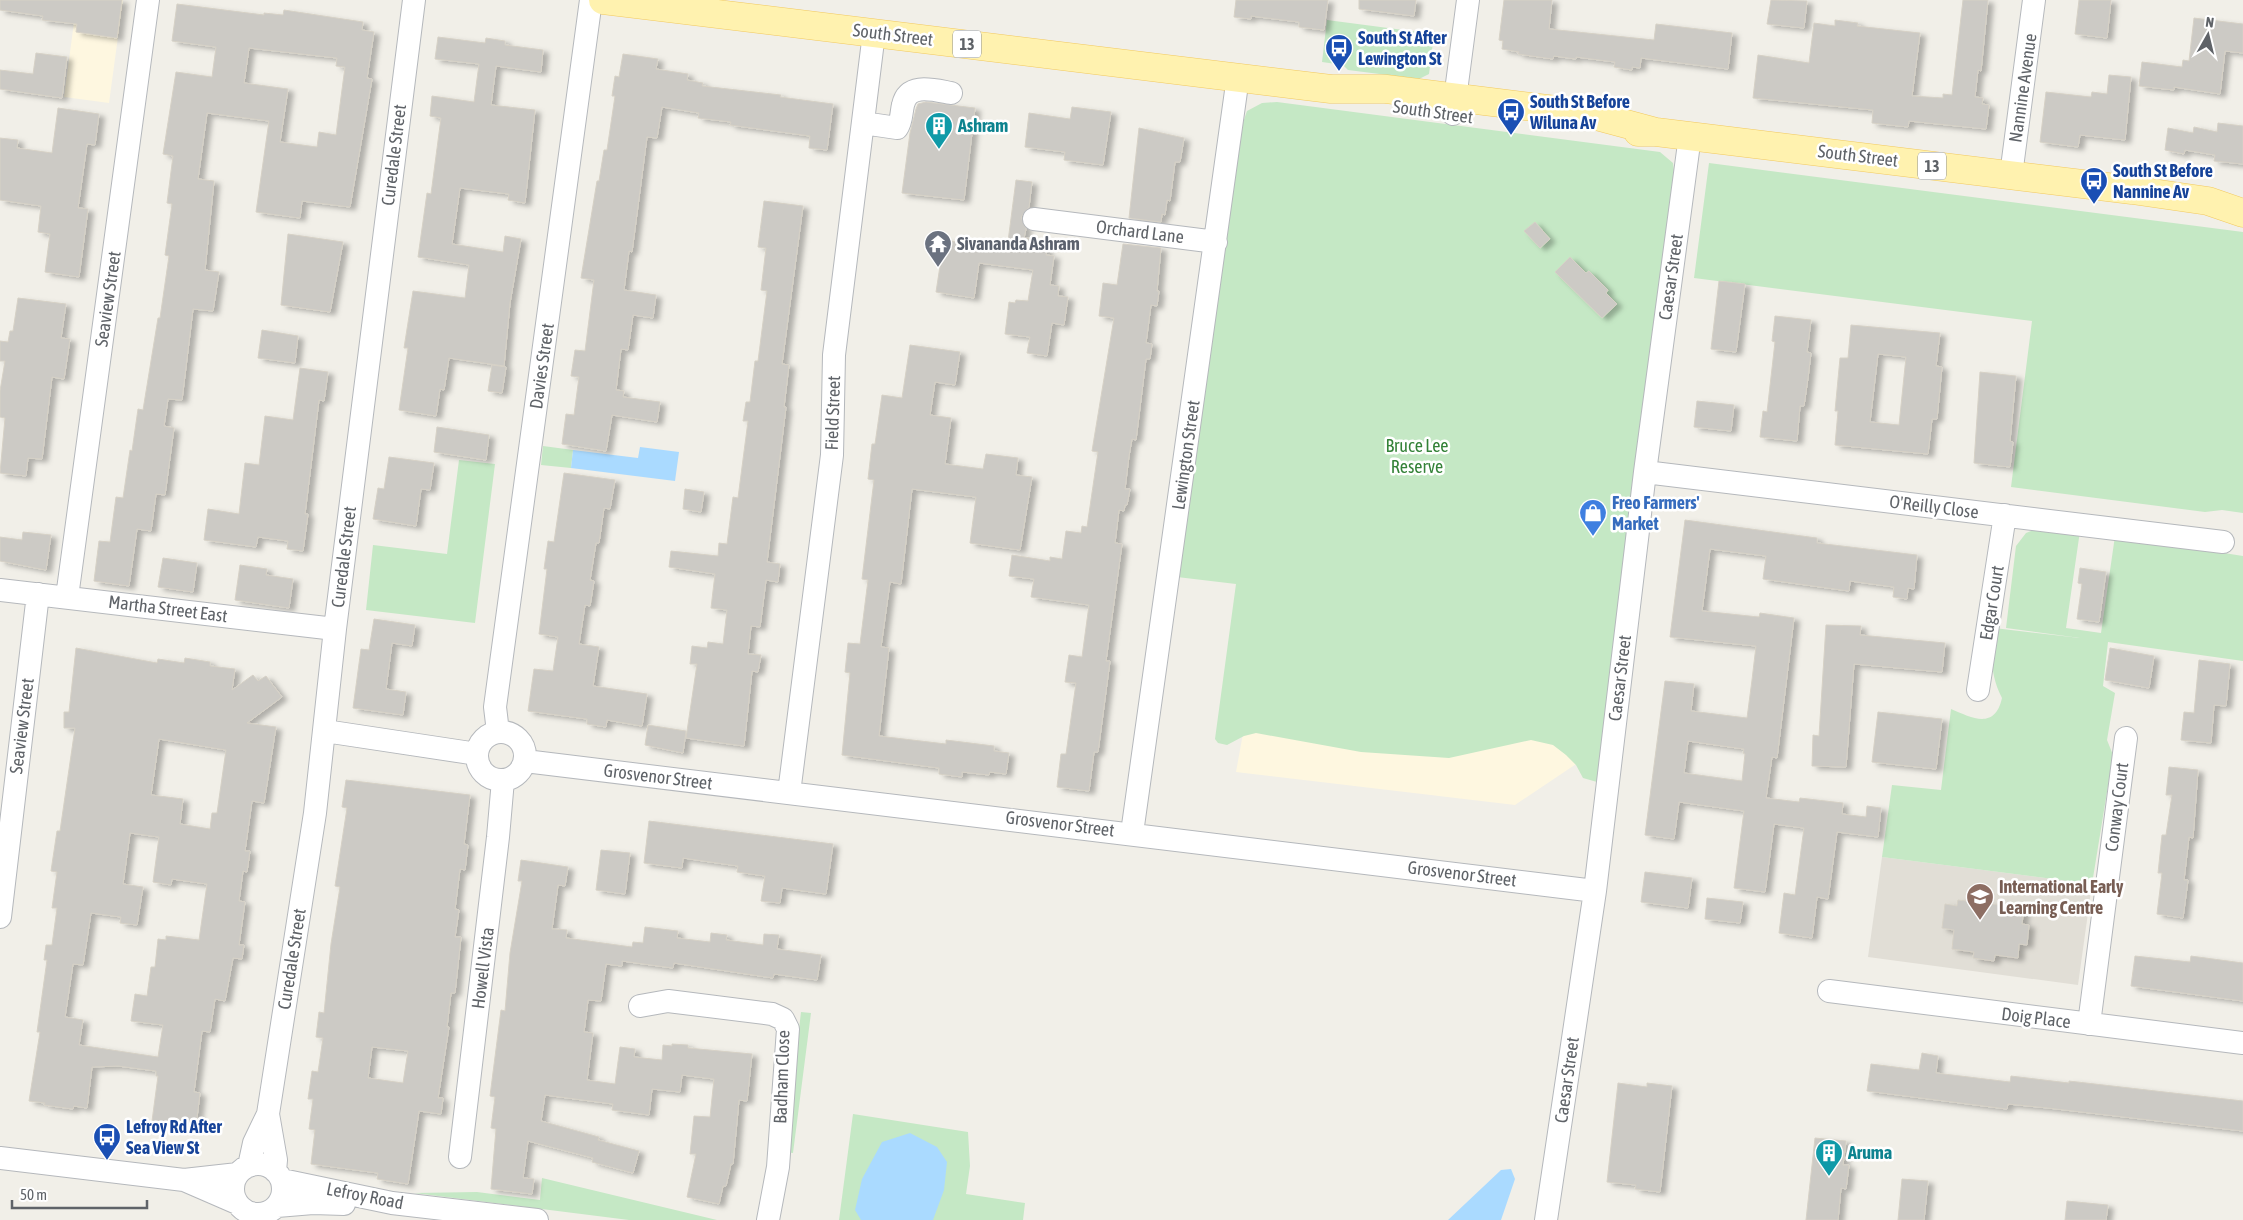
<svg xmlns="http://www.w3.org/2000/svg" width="2243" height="1220" viewBox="0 0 2243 1220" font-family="'Asap Condensed',sans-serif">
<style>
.commercial{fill:#fef7e0}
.education{fill:#e1ded6}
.green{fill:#c5e8c5}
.water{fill:#aadaff}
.building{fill:#cccac5;stroke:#d6d1c6;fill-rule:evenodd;filter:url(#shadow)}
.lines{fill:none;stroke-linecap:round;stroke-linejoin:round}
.minor-casing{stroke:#b5b8bc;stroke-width:24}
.major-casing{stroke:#f2c960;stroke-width:29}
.minor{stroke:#fff;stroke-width:22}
.major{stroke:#fff2af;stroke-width:28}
.labels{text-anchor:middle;stroke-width:5;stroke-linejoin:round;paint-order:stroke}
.shield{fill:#fff;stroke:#8f9295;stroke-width:1}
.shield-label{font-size:16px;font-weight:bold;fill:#5f6368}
.street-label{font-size:18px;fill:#5f6368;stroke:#fff}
.transit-label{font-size:18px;font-weight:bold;fill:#164399;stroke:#fff;text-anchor:start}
.culture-label{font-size:18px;font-weight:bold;fill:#0d838f;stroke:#fff;text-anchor:start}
.worship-label{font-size:18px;font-weight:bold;fill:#5b616d;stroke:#fff;text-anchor:start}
.park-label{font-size:18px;fill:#348238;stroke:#fff}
.shop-label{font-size:18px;font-weight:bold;fill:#366cbe;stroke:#fff;text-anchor:start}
.education-label{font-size:18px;font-weight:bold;fill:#785e54;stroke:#fff;text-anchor:start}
</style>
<defs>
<filter id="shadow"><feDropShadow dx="5.5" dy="3" stdDeviation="2.5" flood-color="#0004"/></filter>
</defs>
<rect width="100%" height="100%" fill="#f1efe8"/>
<path class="commercial" d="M77,0H123L109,103L64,97Z
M1250,695L1444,696L1594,752L1515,805L1236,772Z"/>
<path class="education" d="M1882,857L2092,884L2078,985L1868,957Z"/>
<path class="green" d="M1327,20L1434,34L1429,74L1419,79L1348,70L1343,65L1322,62Z
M1277,102L1660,152L1673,163L1674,171L1597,782L1583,778L1576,765L1566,755L1553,745L1531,740L1449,758L1361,752L1256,733L1244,736L1227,745L1218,743L1215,739L1236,584L1177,577L1240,131L1247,111L1262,103Z
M1709,163L2243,232V513L2222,510L2205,512L2011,487L2032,321L1694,278Z
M543,446L573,450L571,468L541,465Z
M459,460L495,464L475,623L366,610L373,545L447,554Z
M2041,527L2080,531L2066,628L2101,633L2115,536L2243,556V661L2108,642L2103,686L2115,693L2107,740L2113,755L2092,884L1882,857L1892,785L1941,790L1951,709C1972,718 1995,730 2002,698C1989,673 1992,655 1994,628L2080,638L2006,628L2016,546L2026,533Z
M801,1012L811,1013L793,1153L785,1152Z
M853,1114L968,1132L970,1166L966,1194L1025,1203L1023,1220H839Z
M542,1178L717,1220H629L414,1193L477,1192L540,1200Z"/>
<path class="water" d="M640,447L679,452L675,481L571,468L573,450L638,458Z
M910,1133L937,1147L947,1162L944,1190L933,1220H861L855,1210L862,1179L882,1142Z
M1511,1169L1515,1179L1501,1220H1448L1501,1170Z"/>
<path class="building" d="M0,0H122L117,38L76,32L77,24L42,20L43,16L0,10Z
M1236,0H1328L1324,30L1299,27V22L1251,16V19L1234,17Z
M1359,0H1416L1414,16L1359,9Z
M1504,0H1552L1549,29L1654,40L1656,24L1732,33L1728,69L1641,58L1640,68L1632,67V70L1614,67L1615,62L1576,57V59L1554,56L1553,59L1518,54L1519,52L1502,49L1503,41L1499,40Z
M1771,0L1807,1L1804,28L1767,24Z
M1963,0H1988L1981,71L1978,70L1975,97L1983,98L1982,104L1989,105L1986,129L1909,121L1908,127L1872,123L1873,110L1753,98L1758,55L1809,63L1814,23L1835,26V20L1858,23L1857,26L1920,33L1912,96L1943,98V94L1952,95Z
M2079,0H2111L2107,38L2075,34Z
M177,4L264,15V13L283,15L284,10L363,22L362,30L374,32L367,78L372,79L350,207L302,201L300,218L256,212L269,121L207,113L198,179L214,181L205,270L219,272L213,311L193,309L182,400L168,399L164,426L174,428L165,495L156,494L151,531L137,529L129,586L94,581L99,541L110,542L116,497L123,498L130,450L132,451L138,409L143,410L158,318H160L169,256L165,255L172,204L167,203L173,156L163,154L176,72L212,77L216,47L172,41ZM249,48L337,58L336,66L345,67L336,135L319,132L317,147L280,142L288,89L244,83Z
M2194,18L2243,24V53L2225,51L2220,94L2174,87V90L2139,86L2142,62L2182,67L2183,60L2189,61Z
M438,37L485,43L486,38L505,41V45L543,50L541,72L496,66L491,105L535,110L525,203L508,200L509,194L460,188L452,244L503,252L505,236L521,239L510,303L504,366L449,358L444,390L440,389L436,416L399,410L408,348H404L413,291L465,298L469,265L418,257L427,193L431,194L441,118L430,116L432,96L474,102L479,64L435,59Z
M36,53L67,57L62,98L0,89V70L33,74Z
M623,54L658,59L656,69L688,74L687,80L703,83L702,86L781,95L780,97L833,104L827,150L809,148L810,136L730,125L731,122L698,118L699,113L662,107L657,138L647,137L632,252L629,251L624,290L656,295L653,318L633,315L628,350L621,349L616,390L624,391L623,397L660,402L657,422L612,415L606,451L562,444L566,414L574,415L579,377L571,376L575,350L585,351L594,280L581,278L597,181H599L604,150H607L615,96H612L615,76L619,77Z
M2109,75L2131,77L2125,140L2080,135L2078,147L2040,142L2046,92L2091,97L2092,92L2107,94Z
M926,102L975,108L964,200L902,193L910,133L916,109L918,104Z
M1072,107L1111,112L1103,165L1064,160L1065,152L1025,147L1029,113L1070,119Z
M58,108L99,114L95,145L87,144L78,208L88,209L79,277L45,272L50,234L38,232L41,206L0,200V138L18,140L17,148L52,153Z
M2218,123L2243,126V164L2214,161L2215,155L2185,150L2184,154L2165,150L2168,128L2193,133L2194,127L2217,132Z
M1139,128L1184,138L1180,162H1175L1170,201L1167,200L1165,215L1162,214L1161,222L1129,218Z
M1016,180L1032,182L1029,207L1021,217L1026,229L1024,238L1038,239L1037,247L1047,248L1046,255L1054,256L1050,285L1059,286L1058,296L1068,297L1064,325L1052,323L1047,356L1027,353L1030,337L1005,334L1009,302L1015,303L1016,300L1028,301L1033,270L979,263L974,298L936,292L944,240L1007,249Z
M764,201L803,206L782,364L789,365L784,407H786L767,562L780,564L778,582L766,580L760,627L751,626L748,654L761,655L758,672L752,671L744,746L686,738L697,664H690L692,646L707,648L708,642L723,644L727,610L711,608L715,574L669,567L671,551L718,556L719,543L727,544L733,497L738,498L748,421H743L746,402H750L755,361H758L767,291L761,290L766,248L758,247Z
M1535,222L1550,239L1540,248L1524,231Z
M288,234L343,242L330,312L281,305Z
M1123,244L1161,248L1157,291H1159L1157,306L1151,305L1146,343L1152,344L1150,359H1146L1136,440L1132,439L1129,456L1125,489H1130L1127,505H1125L1124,511L1119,510L1115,543L1122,544L1106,661H1110L1098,752H1094L1089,791L1057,787L1061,754H1066L1076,683L1065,682L1069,655L1082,657L1089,605L1031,597L1034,579L1009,576L1012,555L1050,561V557L1062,559L1066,531L1081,533L1082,526L1087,527L1098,452L1092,451L1114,318L1099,316L1103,283L1117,285Z
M1570,257L1586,273L1589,271L1608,290L1606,293L1617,304L1602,318L1555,272Z
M1719,281L1745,284L1736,352L1711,349Z
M18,298L66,304L61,338L70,339L64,379L52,377L42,459L28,458L26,476L0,473L5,418L0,417V391L5,361H0V341L8,342L10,331H13Z
M1775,316L1811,320L1807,352L1811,353L1808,378L1804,406H1800L1797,441L1760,437L1763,411L1767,412L1775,342L1772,341Z
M1851,325L1940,333L1936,366L1942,367L1937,419H1932L1928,454L1835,445L1838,411H1835L1840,358H1848ZM1878,354L1906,357L1899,425L1870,422Z
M262,330L298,336L295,363L258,358Z
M910,345L960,352L955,385L935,382L930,415L951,418L945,464L983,469L986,454L1018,458L1016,475L1032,477L1020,550L970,543L976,497L912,489L901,584L890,582L881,647L889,648L879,736L946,744V740L994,746V751L1009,753L1006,774L990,772L989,775L962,772V777L939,774V768L842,755L850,673L845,672L848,643L860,644L868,580L862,579L874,480L868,479L872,444H875L882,395L902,398Z
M492,365L506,367L502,393L488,391Z
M300,368L328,372L324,401L319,400L305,514H308L303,551L287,549L288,541L258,537L256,547L204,540L208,509L239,514L245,463L259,465L265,416L293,420Z
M1980,372L2016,376L2010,441L2013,442L2010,467L1974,463Z
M1697,401L1734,405L1731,431L1694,427Z
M437,427L489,435L486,460L434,452Z
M389,457L434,463L430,490L421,489L416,526L373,519L378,488L384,489Z
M564,473L615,480L610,509L604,508L599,543H596L590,580L594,581L590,606L585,605L579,644L599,647L593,686L647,694L642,726L607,720L606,727L587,724V719L528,711L534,669L553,671L558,637L539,634L547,569H544L548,541L554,542Z
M685,489L704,492L701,512L683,509Z
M1685,520L1817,538V543L1917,555L1914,589L1908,588L1907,599L1893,597L1894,587L1850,581L1849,591L1763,579L1766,556L1710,549L1702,611L1759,617L1760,613L1794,618L1777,758L1772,757L1766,798L1799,802L1800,798L1843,803L1842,814L1866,817L1867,806L1881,808L1878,837L1837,832L1828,899L1817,897L1812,938L1779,933L1784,893L1795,895L1804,828L1774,824L1765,892L1734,888L1744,811L1679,802L1674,839L1645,835L1665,681L1694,684L1691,711L1747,718L1752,680L1756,646L1670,637ZM1688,741L1744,749L1743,753L1745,754L1742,781L1684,773Z
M23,532L51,535L46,570L0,561V537L22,540Z
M163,558L197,563L193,592L158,587Z
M240,565L267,569L266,575L293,579L289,608L235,600Z
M2080,568L2106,572L2099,622L2077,619L2082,584L2078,583Z
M374,619L415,625L412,646L392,643L386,689L406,692L403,715L353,708L361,649L369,650Z
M1826,625L1861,626L1860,635L1945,643L1942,672L1854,664L1846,767L1812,766L1813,735L1819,736Z
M76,648L157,663L158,659L184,663L185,658L210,662V666L235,669L232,690L253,675L258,681L266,676L282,697L247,723L276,727L264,803L252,801L245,851H250L247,872L243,871L239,901L245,902L239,945H244L242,959L233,958L225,1001L215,999L210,1032L202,1031L194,1092L200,1093L196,1126L152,1121L158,1076H156V1071L118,1066L92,1067L87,1108L74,1106L73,1109L44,1105L45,1103L29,1101L40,1032H37L47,960H44L46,945H52L57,908H52L57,872L51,871L57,831H60L75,728H64V712H69ZM159,739L226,750L217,813H212L210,829L180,824L183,799L151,795ZM130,833L159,837L153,882L171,885L172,879L207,884L199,940L166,936V940L158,939L155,967H151L147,996L135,994L131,1021L163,1025L158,1057L79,1045L83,1020L65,1017L73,964L83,965L91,913L121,917L120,923L137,925L143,887L123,884Z
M2110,648L2154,656L2149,688L2105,680Z
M2199,660L2230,664L2226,706L2214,705L2211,743L2181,740L2184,712L2194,713Z
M1878,712L1942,719L1936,769L1872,762Z
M648,725L686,731L683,753L645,745Z
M2169,767L2198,770L2193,838L2189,837L2184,880H2188L2183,918L2157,914L2162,873H2158L2162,835H2166L2172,795H2166Z
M346,780L470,795L464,844L468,845L465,870L460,869L455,909L459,910L455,937H461L455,993H451L447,1027H449L438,1098H443L441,1114L419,1111L408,1184L377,1179L378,1173L311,1164L315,1130L309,1129L313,1099H308L312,1071L318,1072L323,1038L316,1037L319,1012L324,1013L331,944L340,887L335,886L347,808L342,807ZM372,1047L408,1051L403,1083L368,1078Z
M649,821L833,844L826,894L782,888L780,903L761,901L765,876L737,872L738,866L683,858L682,868L644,863Z
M601,850L630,853L625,894L596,890Z
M521,860L568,867L565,886L558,885L552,929L567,930L566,938L632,947L633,942L643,943L645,927L678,931L677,938L710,942L711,933L727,935L726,940L763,945L764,934L779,935L777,949L821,955L817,980L774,974L773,978L674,963L673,968L622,961V966L606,964L601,1001L588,1000L584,1032L593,1033L587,1080L615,1084L620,1047L635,1049L634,1057L662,1060L663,1045L672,1046V1044L688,1045V1048L752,1054L747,1101L739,1100L733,1164H731L726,1186H723L719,1204L687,1197L696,1154H690L694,1116L710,1117L714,1079L682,1075L680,1092L652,1089L649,1115L612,1110L613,1104L545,1095L541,1121L599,1137L598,1140L639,1151L633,1173L592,1162L593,1158L528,1141L523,1178L534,1179L532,1194L491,1189L496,1129L491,1128L495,1097L490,1096L501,1010L505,1011L510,953L522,881H518Z
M1645,872L1692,878L1688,908L1641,902Z
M1707,898L1743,902L1740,923L1705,919Z
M1958,900L2024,908L2022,924L2029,925L2027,945L2019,944L2018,958L1995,955L1994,961L1973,958L1974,952L1952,949L1954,930L1942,928L1945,904L1957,906Z
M2135,956L2190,962L2191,956L2243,963V1001L2131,986Z
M1922,1053L1938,1056L1936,1073L2010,1082L2011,1076L2069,1083V1081L2243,1101V1131L2048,1108L2008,1104L2007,1109L1867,1091L1871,1064L1919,1070Z
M1618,1083L1647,1087V1083L1672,1086L1660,1192L1635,1189L1636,1185L1607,1182Z
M1815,1138L1846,1141L1843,1165H1849L1846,1189L1841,1188L1838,1220H1806Z
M1902,1179L1928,1181L1924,1220H1898Z
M2067,1201L2108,1205L2106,1220H2065Z"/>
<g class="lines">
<defs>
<path id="minor" d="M1453,114L1468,0
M863,123L897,128C902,121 901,113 903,105C908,82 934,90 951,93
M2011,175L2034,0
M1034,219L1216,242
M1645,472L2223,542
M0,590L335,629
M67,597L148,0
M1978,690L2005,515
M325,731L477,754
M498,732L495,707L591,0
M477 756a24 24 0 1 1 48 0a24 24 0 1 1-48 0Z
M525,761L1595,891
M789,793L832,455L834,355L874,33
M1132,833L1238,77
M0,917L38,594
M1829,991L2243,1043
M640,1006L668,1001L772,1014L783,1019L788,1029L778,1167L768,1220
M2089,1024L2126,738
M268,1114L276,1160L275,1171
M460,1157L498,837L503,780
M0,1158L184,1180L238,1174
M233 1189a25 25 0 1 1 50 0a25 25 0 1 1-50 0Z
M249,1166L254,1143L268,1114L315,813L335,629L414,0
M184,1180L237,1203
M282,1180L392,1203L537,1220
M277,1206L313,1203L344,1204
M1546,1220L1595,891L1645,472L1690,136"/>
<path id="major" d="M603,0L1331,89H1386L1589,114L1656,132
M1638,132H1656L2132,190L2208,201L2243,213"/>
</defs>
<use href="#minor" class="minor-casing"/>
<use href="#major" class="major-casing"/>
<use href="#minor" class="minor"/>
<use href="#major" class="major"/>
</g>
<defs>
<symbol id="bus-pin" viewBox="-11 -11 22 30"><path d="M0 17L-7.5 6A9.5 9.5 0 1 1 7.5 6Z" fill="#1a4fb4" stroke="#fff"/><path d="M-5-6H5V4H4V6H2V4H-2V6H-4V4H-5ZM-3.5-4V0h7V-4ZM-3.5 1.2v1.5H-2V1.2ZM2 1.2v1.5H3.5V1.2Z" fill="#fff"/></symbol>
<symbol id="building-pin" viewBox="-11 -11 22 30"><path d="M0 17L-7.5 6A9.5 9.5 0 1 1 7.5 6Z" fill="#0f9aa8" stroke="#fff"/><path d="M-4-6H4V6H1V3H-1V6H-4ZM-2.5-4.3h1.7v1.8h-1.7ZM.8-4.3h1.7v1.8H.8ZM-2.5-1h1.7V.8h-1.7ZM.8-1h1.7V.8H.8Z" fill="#fff"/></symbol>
<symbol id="temple-pin" viewBox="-11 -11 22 30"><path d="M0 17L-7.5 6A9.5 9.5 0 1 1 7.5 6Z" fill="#6b7280" stroke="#fff"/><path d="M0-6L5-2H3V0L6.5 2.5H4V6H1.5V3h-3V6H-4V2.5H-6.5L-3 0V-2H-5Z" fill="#fff"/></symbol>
<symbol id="shop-pin" viewBox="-11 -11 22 30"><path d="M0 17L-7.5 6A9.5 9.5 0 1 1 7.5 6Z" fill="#3f7fe0" stroke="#fff"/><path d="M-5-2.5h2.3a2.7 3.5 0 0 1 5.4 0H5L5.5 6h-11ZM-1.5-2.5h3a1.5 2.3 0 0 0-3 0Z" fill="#fff"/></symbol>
<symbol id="school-pin" viewBox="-11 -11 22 30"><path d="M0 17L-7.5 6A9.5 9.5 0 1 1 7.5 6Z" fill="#8d6e63" stroke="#fff"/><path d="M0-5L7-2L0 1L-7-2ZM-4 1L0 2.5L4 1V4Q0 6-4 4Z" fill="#fff"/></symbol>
</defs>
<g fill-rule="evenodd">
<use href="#bus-pin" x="1323" y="32" width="32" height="43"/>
<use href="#bus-pin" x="1495" y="96" width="32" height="43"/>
<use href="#building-pin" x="923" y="110" width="32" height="43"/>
<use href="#bus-pin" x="2078" y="165" width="32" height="43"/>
<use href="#temple-pin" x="922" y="228" width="32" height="43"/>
<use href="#shop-pin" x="1577" y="497" width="32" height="43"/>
<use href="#school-pin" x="1964" y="881" width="32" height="43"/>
<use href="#bus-pin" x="91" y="1121" width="32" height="43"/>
<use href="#building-pin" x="1813" y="1137" width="32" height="43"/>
</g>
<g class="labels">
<g class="shield">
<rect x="953" y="30.5" width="28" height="27" rx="4"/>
<rect x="1918" y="152.5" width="28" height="27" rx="4"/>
</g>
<g class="shield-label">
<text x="967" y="50">13</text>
<text x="1932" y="172">13</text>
</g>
<g class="street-label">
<text transform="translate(893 35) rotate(7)" y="6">South Street</text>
<text transform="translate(2023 88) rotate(-82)" y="6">Nannine Avenue</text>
<text transform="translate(1433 112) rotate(8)" y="6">South Street</text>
<text transform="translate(394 155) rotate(-83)" y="6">Curedale Street</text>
<text transform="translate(1858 156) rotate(7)" y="6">South Street</text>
<text transform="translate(1140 232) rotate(7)" y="6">Orchard Lane</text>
<text transform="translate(1671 277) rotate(-82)" y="6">Caesar Street</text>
<text transform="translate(108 299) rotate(-82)" y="6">Seaview Street</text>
<text transform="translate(542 366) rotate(-82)" y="6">Davies Street</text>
<text transform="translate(833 413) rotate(-88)" y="6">Field Street</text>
<text transform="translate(1186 455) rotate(-82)" y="6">Lewington Street</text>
<text transform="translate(1934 507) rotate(7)" y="6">O'Reilly Close</text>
<text transform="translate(344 557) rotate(-83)" y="6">Curedale Street</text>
<text transform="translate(1992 603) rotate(-81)" y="6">Edgar Court</text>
<text transform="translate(168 609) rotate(7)" y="6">Martha Street East</text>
<text transform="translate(1620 678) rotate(-83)" y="6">Caesar Street</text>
<text transform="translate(22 726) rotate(-83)" y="6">Seaview Street</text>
<text transform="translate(658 777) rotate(7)" y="6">Grosvenor Street</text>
<text transform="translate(2117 807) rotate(-83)" y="6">Conway Court</text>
<text transform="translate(1060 824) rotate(7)" y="6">Grosvenor Street</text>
<text transform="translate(1462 874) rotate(7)" y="6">Grosvenor Street</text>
<text transform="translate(292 959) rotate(-81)" y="6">Curedale Street</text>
<text transform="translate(483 968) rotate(-83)" y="6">Howell Vista</text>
<text transform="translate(2036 1018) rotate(7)" y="6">Doig Place</text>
<text transform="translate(782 1077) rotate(-88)" y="6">Badham Close</text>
<text transform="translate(1567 1080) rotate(-82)" y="6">Caesar Street</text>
<text transform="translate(365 1196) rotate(11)" y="6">Lefroy Road</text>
</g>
<g class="transit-label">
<text x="1358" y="44">South St After<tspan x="1358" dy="21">Lewington St</tspan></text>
<text x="1530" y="108">South St Before<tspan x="1530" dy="21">Wiluna Av</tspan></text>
<text x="2113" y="177">South St Before<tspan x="2113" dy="21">Nannine Av</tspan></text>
<text x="126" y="1133">Lefroy Rd After<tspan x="126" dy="21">Sea View St</tspan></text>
</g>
<g class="culture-label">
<text x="958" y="132">Ashram</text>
<text x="1848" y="1159">Aruma</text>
</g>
<g class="worship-label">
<text x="957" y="250">Sivananda Ashram</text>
</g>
<g class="park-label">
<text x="1417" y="452">Bruce Lee<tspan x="1417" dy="21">Reserve</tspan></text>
</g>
<g class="shop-label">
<text x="1612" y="509">Freo Farmers'<tspan x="1612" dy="21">Market</tspan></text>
</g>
<g class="education-label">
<text x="1999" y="893">International Early<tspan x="1999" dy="21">Learning Centre</tspan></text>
</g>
</g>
<g transform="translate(2208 35) rotate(8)" stroke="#ffffff" stroke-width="4" paint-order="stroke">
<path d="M0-4L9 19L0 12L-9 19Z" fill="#5f6368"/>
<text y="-8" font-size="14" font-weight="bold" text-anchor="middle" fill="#5f6368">N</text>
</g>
<path d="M12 1200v8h135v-8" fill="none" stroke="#5f6368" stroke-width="2.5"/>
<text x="20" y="1200" font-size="15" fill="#5f6368" stroke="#ffffff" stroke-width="4" paint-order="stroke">50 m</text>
</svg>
